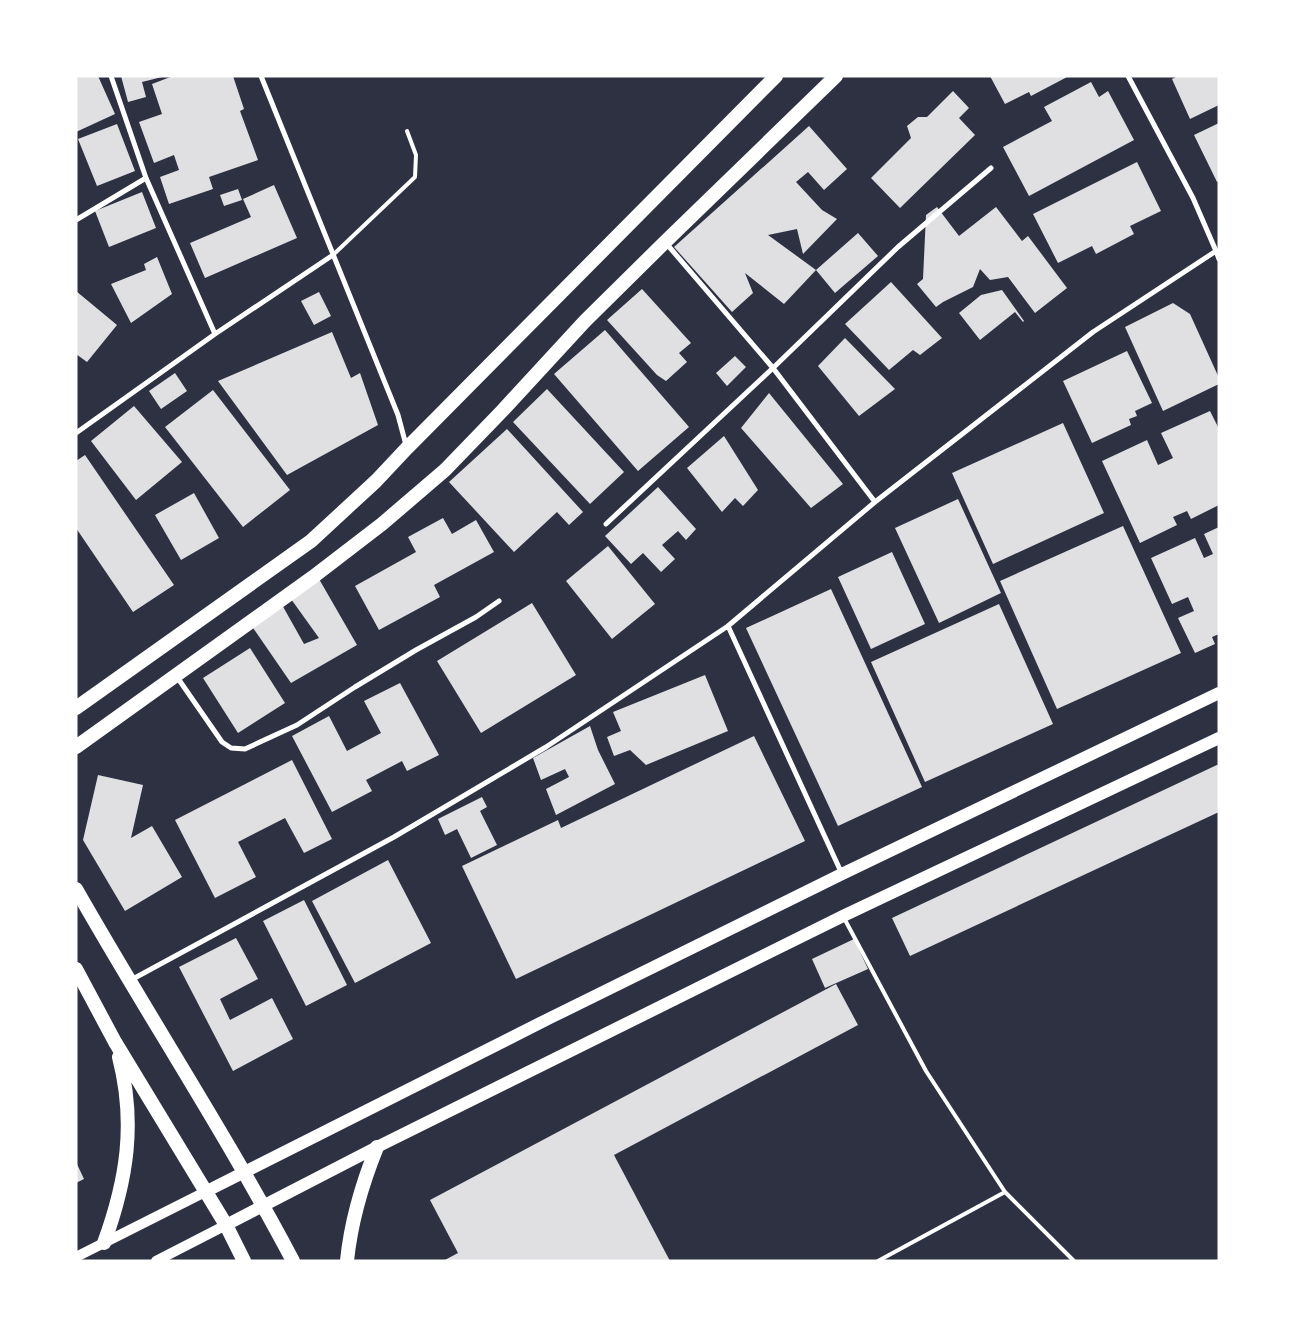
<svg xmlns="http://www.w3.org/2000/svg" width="1295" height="1337" viewBox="0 0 1295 1337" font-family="'Alegreya Sans',sans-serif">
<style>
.building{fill:#e0e0e3}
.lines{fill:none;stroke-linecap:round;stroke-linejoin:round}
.service{stroke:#fff;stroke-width:4}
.minor{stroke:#fff;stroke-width:5}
.secondary{stroke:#fff;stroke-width:10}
.primary{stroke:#fff;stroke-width:12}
.trunk{stroke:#fff;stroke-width:14}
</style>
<rect width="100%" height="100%" fill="#2d3142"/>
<path class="building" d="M76,76H98L115,114L76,132Z
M121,76H162V77L142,82L146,97L128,102Z
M173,76H233L244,109L240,111L258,160L209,177L213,189L169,204L160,177L179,170L174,155L154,163L139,122L162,114L152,84Z
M990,76H1069L1031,96L1029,92L1005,104Z
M1178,76H1219V105L1190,119L1172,79Z
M1091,82L1099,97L1108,91L1134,140L1029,196L1003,147L1052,121L1044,107Z
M953,91L969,108L959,118L975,135L900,208L871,178L911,138L907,126L918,117H927Z
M1219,123V181L1217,182L1194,135Z
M117,124L135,171L97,186L78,139Z
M809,126L847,169L824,190L808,172L796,182L822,210L837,219L803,254L797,229L768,235L816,270L784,304L745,273L753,293L732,312L674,247Z
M1137,162L1161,211L1130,226L1134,234L1096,254L1092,246L1058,263L1033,214Z
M274,185L297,238L205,278L190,243L251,217L243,199Z
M238,189L242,200L224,206L220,195Z
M142,192L156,228L109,247L95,211Z
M937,207L959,236L996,207L1022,241L1028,236L1067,288L1035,313L1008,277L990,280L980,269L973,287L943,302L936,307L917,284L923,279L926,215Z
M858,233L878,256L835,293L816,270Z
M157,257L172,294L131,323L111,284L146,270L144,264Z
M891,282L942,338L920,355L913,350L889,370L845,324Z
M642,289L691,343L679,353L687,362L666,381L657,375L607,320Z
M1002,290L1024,321L1023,322L1015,312L980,340L959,313L981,295Z
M76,291L117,325L87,362L76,354Z
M319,292L331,316L314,325L301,301Z
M1173,303L1190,314L1219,378V384L1163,411L1125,327Z
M605,330L689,427L638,471L554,374Z
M332,332L351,378L360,373L378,425L287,475L218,381Z
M845,338L895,389L859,416L818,366Z
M1127,351L1152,403L1135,411L1137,416L1129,419L1131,425L1092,443L1063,381Z
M735,356L746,367L727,386L716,373Z
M175,373L187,391L161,409L149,391Z
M547,389L624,472L590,504L513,422Z
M213,390L290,490L243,527L165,427Z
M769,393L843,484L811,508L741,428Z
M134,406L182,462L136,500L91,441Z
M1210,411L1219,429V505L1191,519L1187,511L1173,517L1177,525L1140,543L1102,461L1147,440L1158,465L1173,458L1161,433Z
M1063,423L1104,513L993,564L952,473Z
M507,429L583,512L569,525L557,512L514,552L449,482Z
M724,436L758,490L743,506L735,498L722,512L687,468Z
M85,455L174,585L133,612L76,528V461Z
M658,487L696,529L686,540L678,531L662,545L675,559L661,572L643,553L631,564L605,536Z
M194,493L219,538L181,560L155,515Z
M958,499L1001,593L939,623L895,528Z
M443,518L452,534L476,520L494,552L434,585L440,597L379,630L355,586L416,552L408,537Z
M1123,526L1181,653L1057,709L1000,581Z
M1219,527V634L1212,637L1215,644L1195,653L1178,618L1194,611L1188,597L1172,604L1151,558L1195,538L1204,558L1213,554L1204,534Z
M608,546L655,604L612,639L566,581Z
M892,552L925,624L871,649L838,577Z
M319,579L357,645L291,683L251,625L281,603L304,644L319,638L291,599Z
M831,589L922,787L838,826L746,628Z
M532,603L576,675L481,733L437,661Z
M999,604L1053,724L925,782L871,662Z
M250,648L285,703L238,733L203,678Z
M705,675L728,731L646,765L630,750L614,756L607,737L621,731L613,712Z
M400,683L439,755L407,771L402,761L366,780L372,791L332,812L292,736L329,716L347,751L381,733L364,701Z
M590,726L598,750L615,784L556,815L546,789L569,777L565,769L541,780L533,758Z
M754,736L805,841L516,979L462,866L558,820L561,828Z
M292,760L332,839L304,853L285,818L238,842L256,877L215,898L175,820Z
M1219,764V812L910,956L892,918Z
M98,775L143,785L131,838L152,826L182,877L125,911L83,840Z
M482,797L487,807L480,811L497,845L471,858L457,829L445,835L438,819Z
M388,860L431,943L355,983L312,901Z
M304,900L347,985L306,1006L263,921Z
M236,938L258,979L220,999L230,1020L272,998L293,1039L233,1071L179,967Z
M854,939L868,969L825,988L812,959Z
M836,984L858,1025L614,1155L670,1261H443L458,1253L430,1200Z
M76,1162L84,1179L76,1183Z"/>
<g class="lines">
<path class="service" d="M333,255L415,177L416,155L407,131
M844,918L926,1071L1005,1192L1074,1261
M878,1261L1005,1192"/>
<path class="minor" d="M111,76L146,178L215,334
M261,76L398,415L406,445
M1128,76L1193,198L1216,251
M76,220L146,178
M665,242L773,368L875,502
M76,433L215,334L333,255
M606,524L773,368L898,247L991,168
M177,677L222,742L231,748L245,749L297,725L355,687L416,650L476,617L499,601
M842,874L728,626L875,502L1093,332L1216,251L1219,259
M131,980L394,837L546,747L728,626"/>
<path class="secondary" d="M76,1257L205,1192
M156,1261L226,1225"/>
<path class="primary" d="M205,1192L550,1018L842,874L1219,693
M226,1225L377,1147L843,916L1219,738"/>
<path class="trunk" d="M76,708L311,541L376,481L407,448L776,76
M76,747L313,577L382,524L445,470L503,410L585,321L665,242L836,76
M76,889C147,1014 226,1134 293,1261
M76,969L115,1042L226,1225L244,1261
M104,1243C127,1180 136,1123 119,1057
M347,1261C351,1221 362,1184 377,1147"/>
</g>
<rect width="1295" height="1337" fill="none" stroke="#ffffff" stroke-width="155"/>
</svg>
